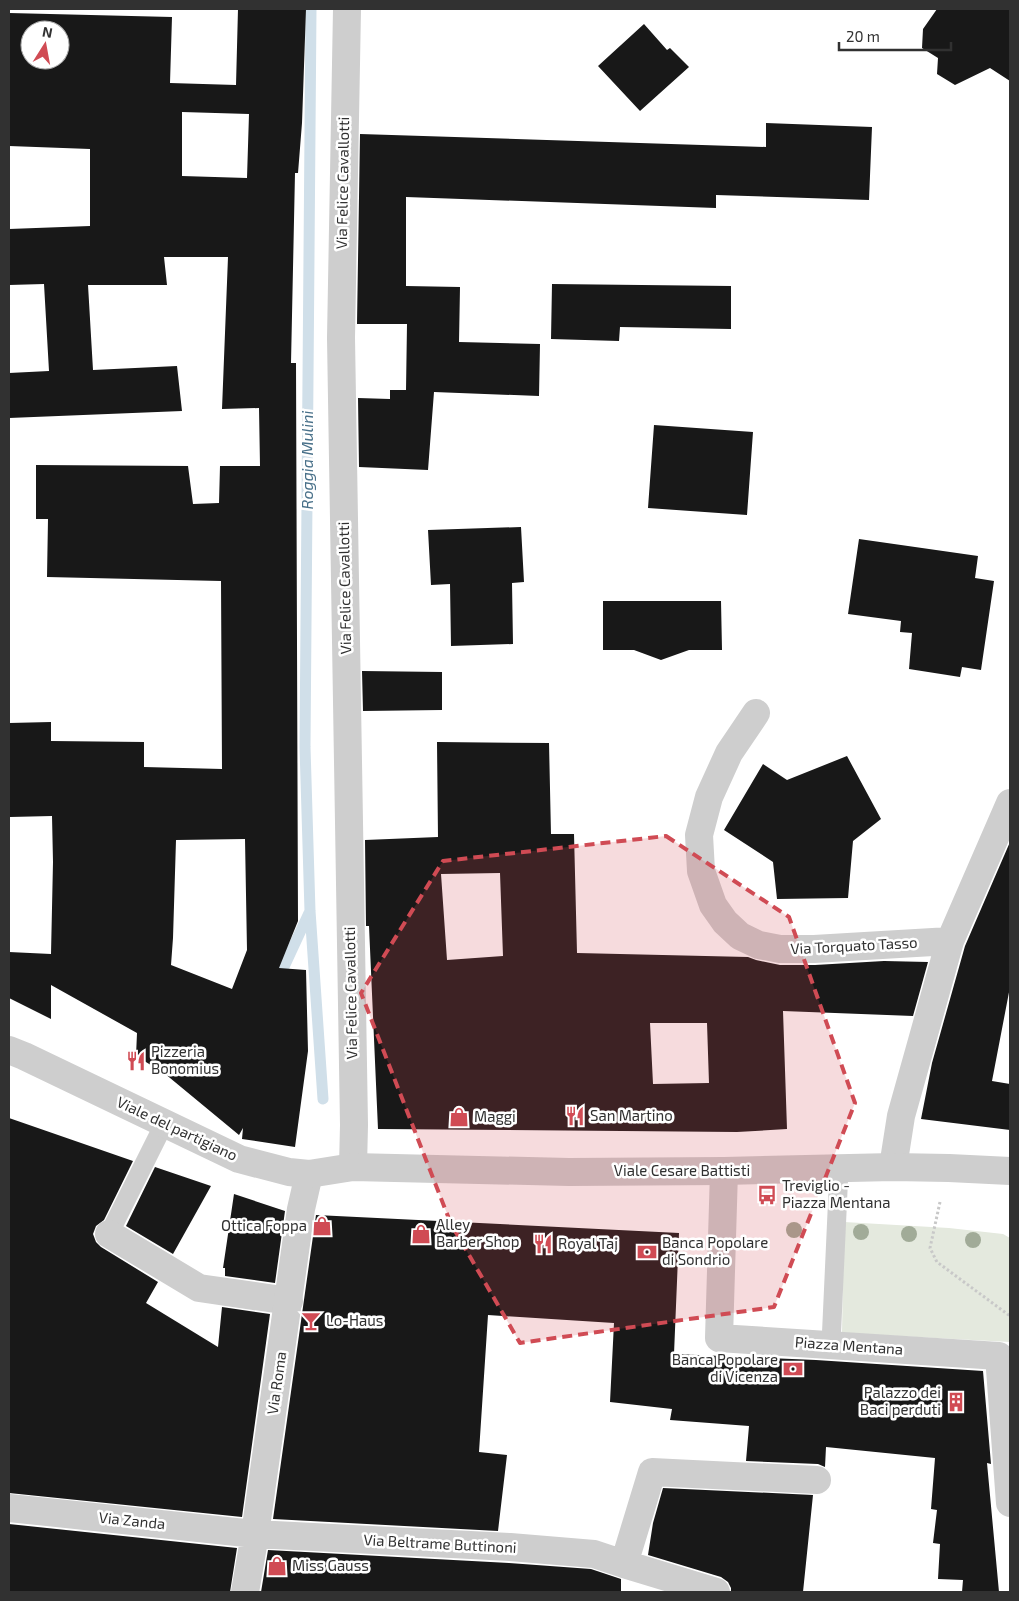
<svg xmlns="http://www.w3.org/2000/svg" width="1019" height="1601" viewBox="0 0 1019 1601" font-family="'Exo 2',sans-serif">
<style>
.green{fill:#e4e9de}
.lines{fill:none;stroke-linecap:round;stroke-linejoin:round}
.stream{stroke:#d0dfe9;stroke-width:11}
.building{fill:#181818;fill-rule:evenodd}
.path{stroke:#c8c8c8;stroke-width:3;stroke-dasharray:2.5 2.5;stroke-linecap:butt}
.service{stroke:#cecece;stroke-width:19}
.pedestrian{stroke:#cecece;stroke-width:28}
.minor{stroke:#cecece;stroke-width:28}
.tertiary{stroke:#cecece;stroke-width:28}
.tree{fill:#a1ab98}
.marked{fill:#d04b54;fill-opacity:0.2;stroke:#d04b54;stroke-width:4;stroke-dasharray:10 6;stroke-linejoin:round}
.labels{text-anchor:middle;stroke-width:5;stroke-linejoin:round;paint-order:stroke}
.street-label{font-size:15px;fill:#313131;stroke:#fff}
.poi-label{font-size:15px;fill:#313131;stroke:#fff;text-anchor:start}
.water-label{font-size:16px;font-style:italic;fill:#487089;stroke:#fff}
</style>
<rect width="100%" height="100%" fill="#fff"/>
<path class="green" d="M844,1222L949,1228L1003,1234L1010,1238V1342L842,1333Z"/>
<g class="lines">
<path class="stream" d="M311,9L305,747L310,911L323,1099
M277,982L309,913"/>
</g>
<path class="building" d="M238,9H306L302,123L298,173H295L291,363H296L298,921L279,968L306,970L308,1051L295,1147L242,1139L243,1128L239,1135L164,1073L136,1056L137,1033L51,985V1019L9,998V952L51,954L53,862L52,816L10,817L9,800V723L51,722V741L144,742V767L222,769L221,581L47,577L48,519H36V465L188,466L193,504L219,503L220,466H260L259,408L222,409L228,257H164L167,285H88L93,370L177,366L182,411L9,418V373L49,371L44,284L9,285V229L90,226V149L9,146V13L172,17L170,83L236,85ZM30,30H60V60H30ZM182,112L249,114L247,178L182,176ZM245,839L247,950L232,989L171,965L173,938L176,840Z
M937,9H1010V81L990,68L955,85L937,74L938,58L922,48L923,29Z
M644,24L667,50L670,48L689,67L640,111L598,66Z
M766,123L872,127L869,200L716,195V208L406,197V286L460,287L459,342L540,344L539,396L434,392L428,470L359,467L358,398L390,399V390H406L407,324H357L360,134L766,147Z
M552,284L731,286V329L620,327L619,341L551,339Z
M654,425L753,432L747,515L648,508Z
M521,527L524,582L512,583L513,644L451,646L450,584L431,585L428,530Z
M859,539L978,556L975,578L994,581L981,670L962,667L960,677L909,669L912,633L900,632L901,621L848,614Z
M603,601H721L722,650H689L661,660L634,650H603Z
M362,671L442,672V710L363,711Z
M437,742L549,743L551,834H574L577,953L748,957L756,960L780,965H815L884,961L928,962L913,1016L783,1011L787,1129L737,1132L378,1129L369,926H366L365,840L438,837ZM500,873L503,956L447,960L441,874ZM650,1023H707L709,1083L653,1084Z
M847,756L881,819L853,841L848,898L777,899L773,862L724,830L763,764L787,780Z
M1010,842V987L992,1081L1010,1084V1130L921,1119L932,1063L965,946Z
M9,1118L133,1161L104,1220L96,1226L93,1234L96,1242L101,1247L158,1282L146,1303L218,1347L222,1307L270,1314L242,1517L9,1493Z
M155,1167L211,1186L173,1254L126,1226Z
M234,1194L285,1211L275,1283L225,1276V1268H223Z
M316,1215L679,1233L674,1354L816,1360L983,1371L991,1464L987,1463L999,1592H962L963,1580L938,1579L940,1544L933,1543L937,1510L931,1509L935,1458L826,1447L825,1467L818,1464L746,1461L749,1426L670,1420L672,1409L610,1402L614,1323L488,1315L479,1452L507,1455L498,1531L273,1519Z
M663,1488L813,1495L803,1592H731V1588L728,1582L721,1577L648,1555L653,1523Z
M9,1524L237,1548L230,1592H9Z
M268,1550L509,1563L591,1569L621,1579V1592H261Z"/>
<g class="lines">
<path class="path" d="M940,1202L930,1248L937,1262L1010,1316"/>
<path class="service" d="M109,1234L164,1124
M831,1344L839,1169"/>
<path class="pedestrian" d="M109,1234L199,1288L289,1301"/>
<path class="minor" d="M347,9L341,338L354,1125L353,1167
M756,713L729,753L709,797L699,835L701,871L713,905L725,922L740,936L759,945L780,949H814L950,941
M893,1167L901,1116L950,941L1010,803
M724,1171L719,1338L999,1356L1010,1503
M9,1508L255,1534L510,1547L594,1554L624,1564L652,1472L817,1480
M624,1564L716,1592
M245,1592L255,1534L301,1209L309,1174"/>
<path class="tertiary" d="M9,1050L24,1056L239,1159L289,1172L309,1174L353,1167L569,1172L724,1171L893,1167L949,1168L1010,1171"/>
</g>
<g class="tree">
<circle cx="794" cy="1230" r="8"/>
<circle cx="861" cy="1232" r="8"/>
<circle cx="909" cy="1234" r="8"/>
<circle cx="973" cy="1240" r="8"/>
</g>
<path class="marked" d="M666,836L789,917L855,1103L774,1307L520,1343L451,1224L361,993L443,861Z"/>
<defs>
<symbol id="restaurant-bare" viewBox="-9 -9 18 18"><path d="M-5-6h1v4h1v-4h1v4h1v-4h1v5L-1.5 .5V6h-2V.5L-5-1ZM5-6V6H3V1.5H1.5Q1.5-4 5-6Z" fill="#d04b54" stroke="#fff" stroke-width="2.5" paint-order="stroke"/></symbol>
<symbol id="shop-bare" viewBox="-9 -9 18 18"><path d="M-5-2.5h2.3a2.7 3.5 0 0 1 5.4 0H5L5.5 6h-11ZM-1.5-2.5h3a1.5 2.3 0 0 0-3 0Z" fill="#d04b54" stroke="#fff" stroke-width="2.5" paint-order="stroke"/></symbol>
<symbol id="bus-bare" viewBox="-9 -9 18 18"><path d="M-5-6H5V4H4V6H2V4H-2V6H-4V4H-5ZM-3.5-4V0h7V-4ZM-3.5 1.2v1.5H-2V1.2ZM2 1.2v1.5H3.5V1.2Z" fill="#d04b54" stroke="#fff" stroke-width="2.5" paint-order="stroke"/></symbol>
<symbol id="bank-bare" viewBox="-9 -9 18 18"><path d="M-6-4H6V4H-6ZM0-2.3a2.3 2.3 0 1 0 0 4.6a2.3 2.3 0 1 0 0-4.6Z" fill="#d04b54" stroke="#fff" stroke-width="2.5" paint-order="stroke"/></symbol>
<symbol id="bar-bare" viewBox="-9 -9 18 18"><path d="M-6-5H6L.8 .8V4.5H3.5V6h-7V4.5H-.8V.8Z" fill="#d04b54" stroke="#fff" stroke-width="2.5" paint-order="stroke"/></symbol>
<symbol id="building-bare" viewBox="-9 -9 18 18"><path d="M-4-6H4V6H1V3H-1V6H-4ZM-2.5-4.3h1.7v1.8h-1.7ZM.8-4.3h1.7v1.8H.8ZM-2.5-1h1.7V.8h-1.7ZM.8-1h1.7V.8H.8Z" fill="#d04b54" stroke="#fff" stroke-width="2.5" paint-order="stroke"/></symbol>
</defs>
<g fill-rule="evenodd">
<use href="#restaurant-bare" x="122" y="1047" width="28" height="28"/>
<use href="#restaurant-bare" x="561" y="1102" width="28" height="28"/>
<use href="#shop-bare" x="445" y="1103" width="28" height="28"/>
<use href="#bus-bare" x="753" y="1181" width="28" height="28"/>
<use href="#shop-bare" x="308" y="1212" width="28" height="28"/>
<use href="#shop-bare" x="407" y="1220" width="28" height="28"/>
<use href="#restaurant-bare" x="529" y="1230" width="28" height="28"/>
<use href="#bank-bare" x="633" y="1238" width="28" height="28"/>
<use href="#bar-bare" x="297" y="1307" width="28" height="28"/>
<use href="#bank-bare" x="779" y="1355" width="28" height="28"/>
<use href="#building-bare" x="942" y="1388" width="28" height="28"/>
<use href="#shop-bare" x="263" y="1552" width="28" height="28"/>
</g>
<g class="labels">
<g class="street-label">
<text transform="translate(343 183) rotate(-89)" y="5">Via Felice Cavallotti</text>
<text transform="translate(345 588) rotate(-91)" y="5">Via Felice Cavallotti</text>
<text transform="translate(854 946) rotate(-3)" y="5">Via Torquato Tasso</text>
<text transform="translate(351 993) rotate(-91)" y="5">Via Felice Cavallotti</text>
<text transform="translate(177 1129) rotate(25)" y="5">Viale del partigiano</text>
<text x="682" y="1176">Viale Cesare Battisti</text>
<text transform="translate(849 1346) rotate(4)" y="5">Piazza Mentana</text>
<text transform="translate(277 1383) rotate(-82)" y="5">Via Roma</text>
<text transform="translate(132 1521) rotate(6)" y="5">Via Zanda</text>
<text transform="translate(440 1544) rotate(3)" y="5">Via Beltrame Buttinoni</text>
</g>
<g class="poi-label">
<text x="151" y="1057">Pizzeria<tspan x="151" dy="17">Bonomius</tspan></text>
<text x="590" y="1121">San Martino</text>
<text x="474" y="1122">Maggi</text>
<text x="782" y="1191">Treviglio -<tspan x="782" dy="17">Piazza Mentana</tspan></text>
<text x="436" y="1230">Alley<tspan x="436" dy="17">Barber Shop</tspan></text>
<text x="307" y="1231" text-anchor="end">Ottica Foppa</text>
<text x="662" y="1248">Banca Popolare<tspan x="662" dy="17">di Sondrio</tspan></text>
<text x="558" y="1249">Royal Taj</text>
<text x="326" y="1326">Lo-Haus</text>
<text x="778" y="1365" text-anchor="end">Banca Popolare<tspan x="778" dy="17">di Vicenza</tspan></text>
<text x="941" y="1398" text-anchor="end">Palazzo dei<tspan x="941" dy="17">Baci perduti</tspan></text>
<text x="292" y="1571">Miss Gauss</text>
</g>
<g class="water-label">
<text transform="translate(307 460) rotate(-90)" y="6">Roggia Mulini</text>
</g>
</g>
<rect width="1019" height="1601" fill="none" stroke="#313131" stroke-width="20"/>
<g transform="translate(45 45) rotate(11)"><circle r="24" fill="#ffffff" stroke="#adadad"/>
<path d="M0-4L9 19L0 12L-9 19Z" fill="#d04b54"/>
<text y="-8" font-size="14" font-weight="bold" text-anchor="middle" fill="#313131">N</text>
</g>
<path d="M839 42v8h112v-8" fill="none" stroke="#313131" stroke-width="2.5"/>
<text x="846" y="42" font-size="15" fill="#313131" stroke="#ffffff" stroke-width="4" paint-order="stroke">20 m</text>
</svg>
